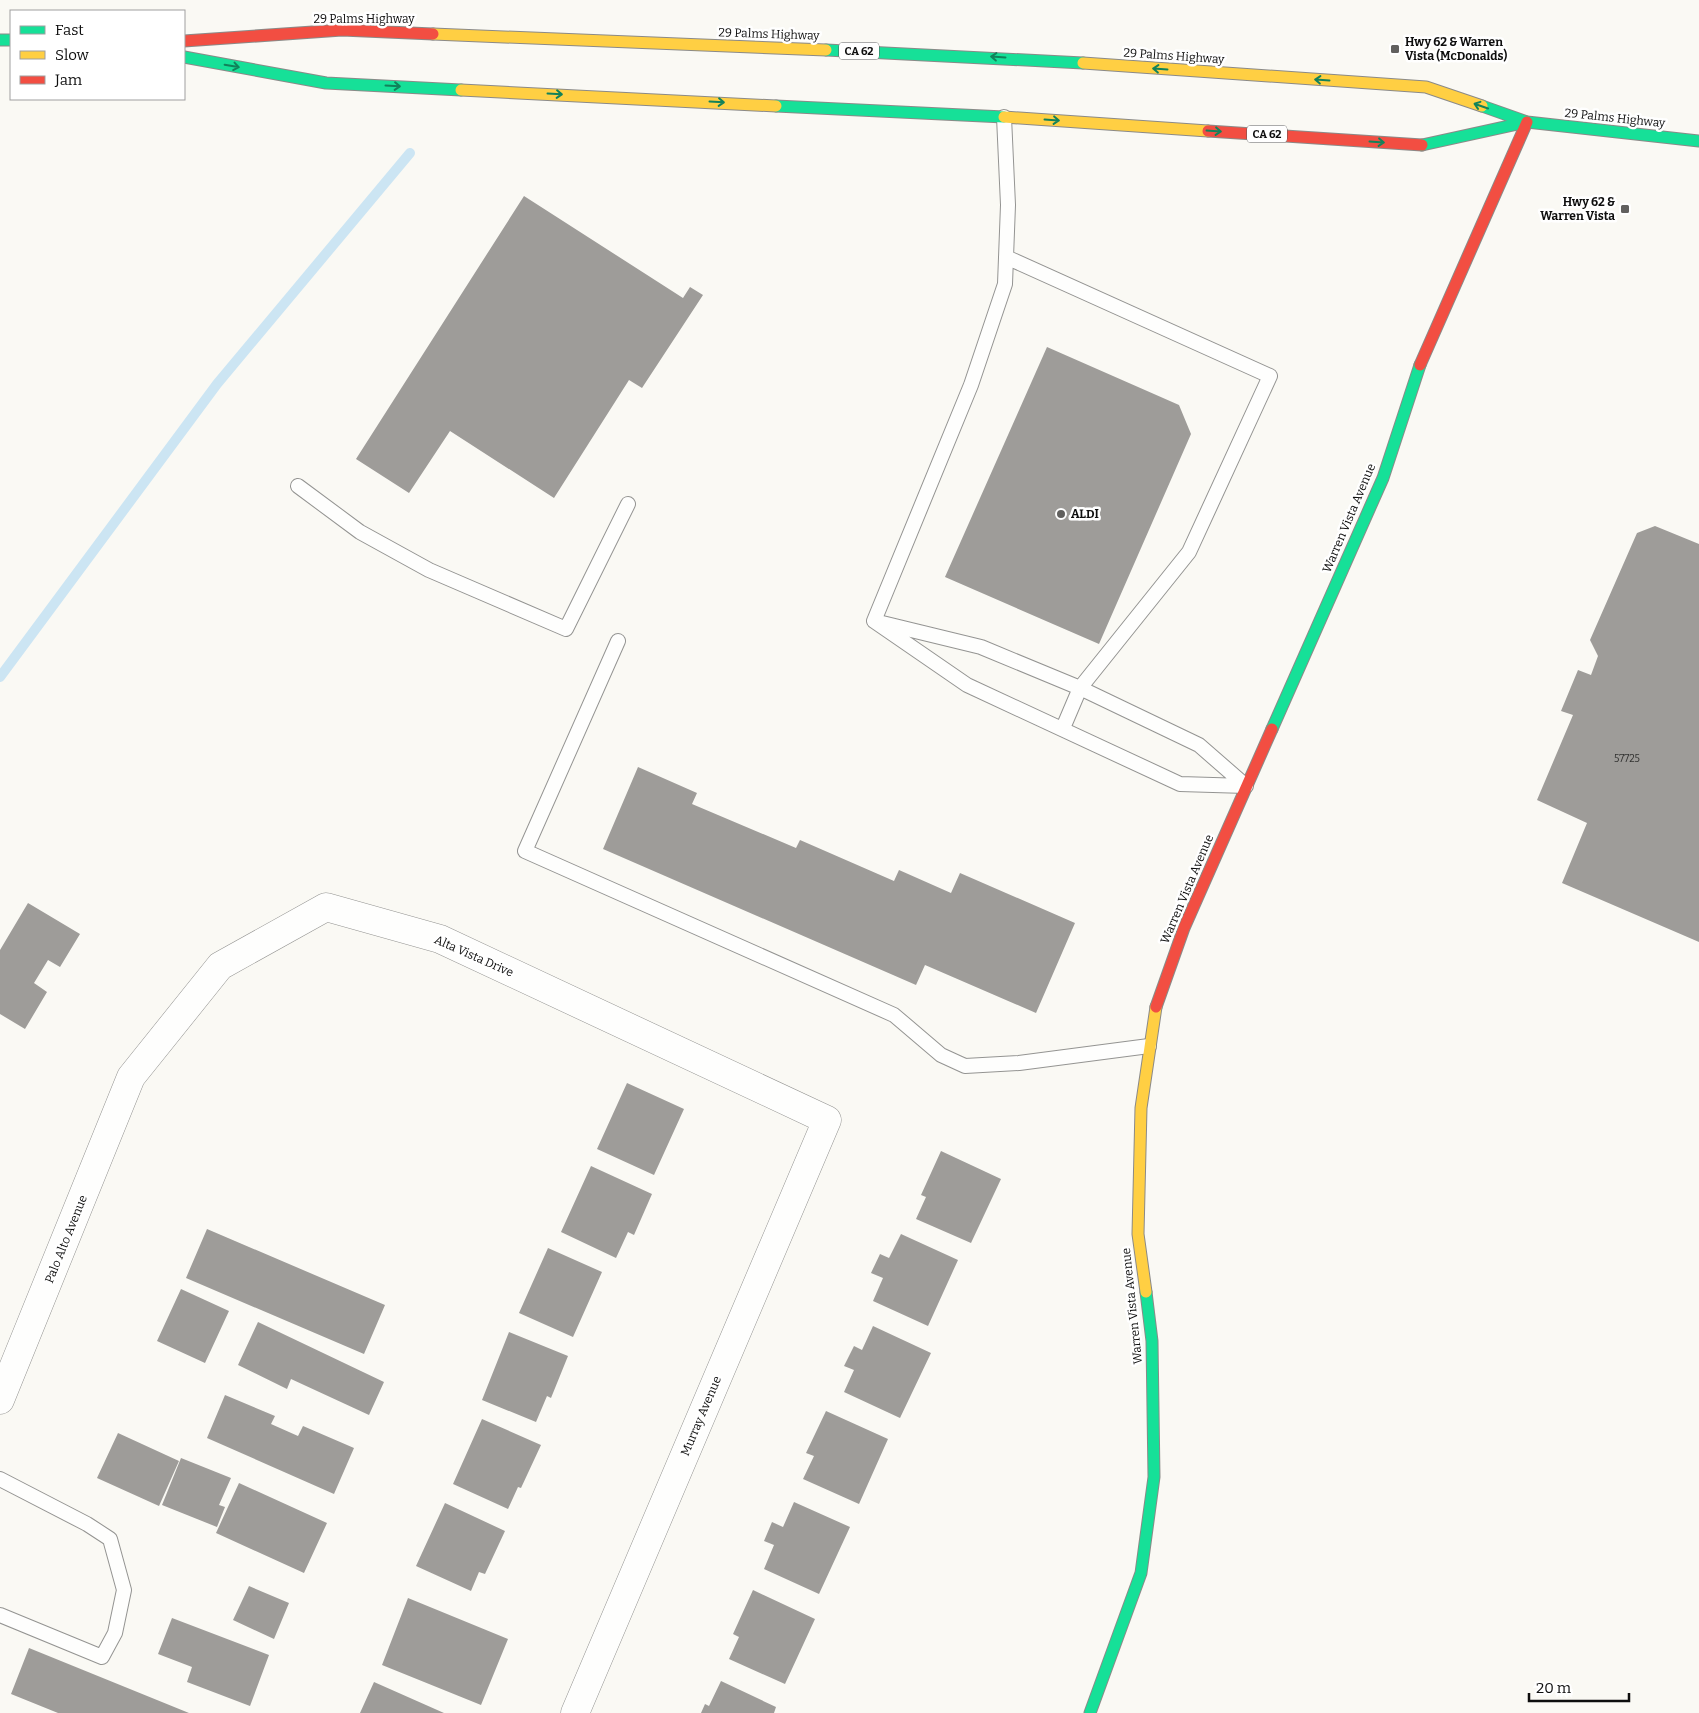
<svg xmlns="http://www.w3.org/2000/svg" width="1699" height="1713" viewBox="0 0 1699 1713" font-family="Bitter,serif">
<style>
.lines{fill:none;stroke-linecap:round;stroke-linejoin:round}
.stream{stroke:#cce5f3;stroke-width:10}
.building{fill:#9e9c99}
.lane-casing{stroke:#949492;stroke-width:16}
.street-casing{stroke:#949492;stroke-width:29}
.fast-casing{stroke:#8b8a88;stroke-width:13}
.slow-casing{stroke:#8b8a88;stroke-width:13}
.jam-casing{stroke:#8b8a88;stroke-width:13}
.lane{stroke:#fefefd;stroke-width:14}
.street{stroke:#fefefd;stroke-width:28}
.fast{stroke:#16e098;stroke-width:11}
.slow{stroke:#ffcf43;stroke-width:11}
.jam{stroke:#f24e42;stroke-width:11}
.oneway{stroke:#12825a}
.poi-dot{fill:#61605e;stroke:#fff;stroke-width:2}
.labels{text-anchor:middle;stroke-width:5;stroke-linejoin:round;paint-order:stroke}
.number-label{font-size:10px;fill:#323231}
.shield{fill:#fff;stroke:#565656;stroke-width:1}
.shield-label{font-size:11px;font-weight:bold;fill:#0e0e0e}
.street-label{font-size:12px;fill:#0e0e0e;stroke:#fff}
.poi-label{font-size:12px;font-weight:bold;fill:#0e0e0e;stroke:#fff;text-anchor:start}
</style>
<rect width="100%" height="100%" fill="#faf9f4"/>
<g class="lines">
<path class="stream" d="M0,677L217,384L410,153"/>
</g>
<path class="building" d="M524,196L683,298L690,287L703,295L642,388L629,380L554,498L450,431L409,493L356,459Z
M1047,347L1179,405L1191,434L1099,644L945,577Z
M1655,526L1699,544V942L1562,883L1587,823L1537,800L1573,715L1561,711L1578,670L1591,675L1598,656L1590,640L1637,533Z
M638,767L697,793L692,804L796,848L800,840L894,881L899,870L951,893L960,873L1075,923L1036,1013L925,965L916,985L603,849Z
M28,903L80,934L60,967L48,960L34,983L47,992L25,1029L0,1014V950Z
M627,1083L684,1109L654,1175L597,1149Z
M941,1151L1001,1179L971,1243L916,1219L926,1197L921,1195Z
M591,1166L652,1194L634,1235L628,1232L616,1258L561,1232Z
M207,1229L385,1305L364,1354L186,1278Z
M901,1234L958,1260L928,1326L873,1301L883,1278L871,1273L880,1254L889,1258Z
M548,1248L602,1272L573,1337L519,1313Z
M181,1289L229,1311L205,1363L157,1341Z
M258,1322L384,1382L369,1415L291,1379L287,1389L238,1365Z
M873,1326L931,1353L900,1418L844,1392L854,1370L844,1366L854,1346L862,1350Z
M509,1332L568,1356L551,1398L547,1396L536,1422L482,1400Z
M225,1395L275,1416L271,1424L298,1436L303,1426L354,1448L334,1494L207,1438Z
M826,1411L888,1439L859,1504L803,1479L814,1456L806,1453Z
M482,1419L541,1445L521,1488L518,1487L508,1509L453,1484Z
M118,1433L179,1461L159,1506L97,1478Z
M181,1458L231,1478L219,1505L225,1507L217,1527L162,1505Z
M239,1483L327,1523L304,1573L216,1533Z
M794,1502L850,1527L819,1594L764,1569L774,1545L764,1541L772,1522L783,1527Z
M445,1503L505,1531L485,1574L479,1572L471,1591L416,1566Z
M249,1586L289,1603L274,1639L233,1620Z
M753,1590L815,1619L785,1684L729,1659L739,1637L733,1634Z
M408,1598L508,1639L481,1705L382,1665Z
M172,1618L269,1655L250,1706L187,1682L192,1667L158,1654Z
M29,1648L189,1713H58L11,1694Z
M721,1681L776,1707L774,1713H701L705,1704L709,1706Z
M374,1682L444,1713H360Z"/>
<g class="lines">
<defs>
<path id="lane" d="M1006,257L1270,376L1189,552L1080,688L1063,728
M298,486L360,532L429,570L566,629L628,504
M874,621L981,647L1080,688L1199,745L1246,786L1180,784L967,685Z
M874,621L971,385L1005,284L1008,205L1004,117
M618,641L525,851L894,1015L941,1055L965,1066L1019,1063L1149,1046
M0,1479L87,1524L110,1539L124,1590L115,1633L102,1657L0,1615"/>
<path id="street" d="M0,1400L131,1077L220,966L326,907L440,939L827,1120L575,1713"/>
<path id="fast" d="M0,40H11
M826,50L1083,63
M184,57L326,83L461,90
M776,106L1004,117
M1482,106L1527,122L1699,141
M1422,145L1527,122
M1272,729L1383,478L1420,365
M1090,1713L1141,1573L1154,1477L1152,1341L1146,1292"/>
<path id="slow" d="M433,34L826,50
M1083,63L1426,87L1482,106
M461,90L776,106
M1004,117L1208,131
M1146,1292L1138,1234L1141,1108L1156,1007"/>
<path id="jam" d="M184,41L342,30L433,34
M1208,131L1422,145
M1420,365L1527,122
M1156,1007L1184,928L1272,729"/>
</defs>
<use href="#lane" class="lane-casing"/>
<use href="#street" class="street-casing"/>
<use href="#fast" class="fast-casing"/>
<use href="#slow" class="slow-casing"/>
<use href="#jam" class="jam-casing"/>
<use href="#lane" class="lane"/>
<use href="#street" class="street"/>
<use href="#fast" class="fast"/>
<use href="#slow" class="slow"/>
<use href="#jam" class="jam"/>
</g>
<defs><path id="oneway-shaft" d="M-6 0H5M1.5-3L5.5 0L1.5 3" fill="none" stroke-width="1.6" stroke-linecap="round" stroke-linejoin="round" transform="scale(1.25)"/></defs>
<g class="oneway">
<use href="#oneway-shaft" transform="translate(998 57) rotate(-176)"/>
<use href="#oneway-shaft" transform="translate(232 66) rotate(10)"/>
<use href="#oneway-shaft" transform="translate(1160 69) rotate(-176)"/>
<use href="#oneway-shaft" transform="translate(1322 80) rotate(-176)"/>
<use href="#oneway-shaft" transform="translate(393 86) rotate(3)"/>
<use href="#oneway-shaft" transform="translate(555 94) rotate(3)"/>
<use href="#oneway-shaft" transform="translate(717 102) rotate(3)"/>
<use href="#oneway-shaft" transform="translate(1481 106) rotate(-161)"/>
<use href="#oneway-shaft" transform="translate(1052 120) rotate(4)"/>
<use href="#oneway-shaft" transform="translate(1214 131) rotate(4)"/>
<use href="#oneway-shaft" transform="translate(1377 142) rotate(4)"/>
</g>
<g class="poi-dot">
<rect x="1390" y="44" width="10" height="10" rx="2.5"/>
<rect x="1620" y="204" width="10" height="10" rx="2.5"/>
<circle cx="1061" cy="514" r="5"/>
</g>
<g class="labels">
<g class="number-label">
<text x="1627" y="762">57725</text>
</g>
<g class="shield">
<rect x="839" y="42.5" width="40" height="17" rx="4"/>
<rect x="1247" y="125.5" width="40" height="17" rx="4"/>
</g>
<g class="shield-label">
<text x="859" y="55">CA 62</text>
<text x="1267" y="138">CA 62</text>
</g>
<g class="street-label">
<text x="364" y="23">29 Palms Highway</text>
<text transform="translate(769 34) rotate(2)" y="4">29 Palms Highway</text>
<text transform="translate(1174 56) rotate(4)" y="4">29 Palms Highway</text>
<text transform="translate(1615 118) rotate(6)" y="4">29 Palms Highway</text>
<text transform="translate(1349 518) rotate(-67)" y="4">Warren Vista Avenue</text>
<text transform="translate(1187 889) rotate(-67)" y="4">Warren Vista Avenue</text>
<text transform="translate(474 956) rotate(24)" y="4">Alta Vista Drive</text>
<text transform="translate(66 1239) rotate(-68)" y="4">Palo Alto Avenue</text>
<text transform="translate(1132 1306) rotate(-96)" y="4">Warren Vista Avenue</text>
<text transform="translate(701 1416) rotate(-67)" y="4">Murray Avenue</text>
</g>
<g class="poi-label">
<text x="1405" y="46">Hwy 62 &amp; Warren<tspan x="1405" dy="14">Vista (McDonalds)</tspan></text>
<text x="1615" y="206" text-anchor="end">Hwy 62 &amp;<tspan x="1615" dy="14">Warren Vista</tspan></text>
<text x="1071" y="518">ALDI</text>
</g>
</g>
<rect x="10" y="10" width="175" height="90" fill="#ffffff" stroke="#9f9f9f"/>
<rect x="20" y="26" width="25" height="8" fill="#16e098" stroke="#9f9f9f"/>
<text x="55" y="35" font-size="15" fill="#0e0e0e">Fast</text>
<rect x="20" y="51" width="25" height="8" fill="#ffcf43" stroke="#9f9f9f"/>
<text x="55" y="60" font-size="15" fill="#0e0e0e">Slow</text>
<rect x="20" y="76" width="25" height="8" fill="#f24e42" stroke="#9f9f9f"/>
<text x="55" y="85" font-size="15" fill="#0e0e0e">Jam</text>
<path d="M1529 1693v8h100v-8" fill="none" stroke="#0e0e0e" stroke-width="2.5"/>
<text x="1536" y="1693" font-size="15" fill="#0e0e0e" stroke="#ffffff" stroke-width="4" paint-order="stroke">20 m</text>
</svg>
